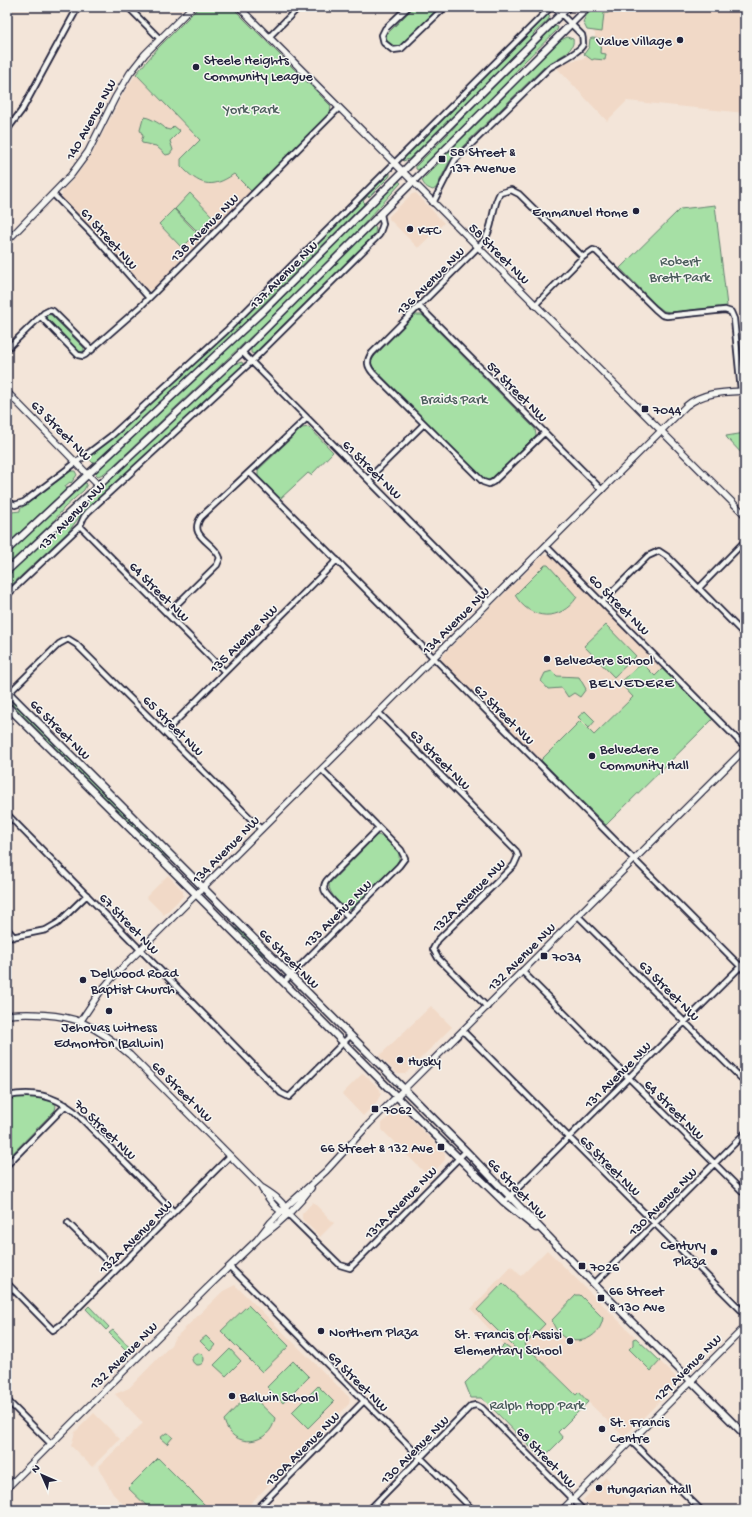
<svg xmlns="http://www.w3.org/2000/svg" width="752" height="1517" viewBox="0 0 752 1517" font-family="'Gochi Hand',sans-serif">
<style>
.built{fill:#f1d9c7}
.green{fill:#a6e0a5;stroke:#648170}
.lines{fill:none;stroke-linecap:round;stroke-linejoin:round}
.minor-casing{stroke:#22223b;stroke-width:8}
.tertiary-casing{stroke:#22223b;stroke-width:8}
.secondary-casing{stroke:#22223b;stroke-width:9}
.minor{stroke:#f6f6f2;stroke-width:4.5}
.tertiary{stroke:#f6f6f2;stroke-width:5.5}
.secondary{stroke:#f6f6f2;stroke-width:6}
.poi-dot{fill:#22223b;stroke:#f6f6f2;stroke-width:1.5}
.labels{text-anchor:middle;stroke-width:3;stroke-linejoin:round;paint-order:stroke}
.poi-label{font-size:14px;fill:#22223b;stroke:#f6f6f2;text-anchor:start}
.park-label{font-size:14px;fill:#4a5b5b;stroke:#f6f6f2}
.street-label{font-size:14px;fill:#22223b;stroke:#f6f6f2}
.neighbourhood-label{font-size:15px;letter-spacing:1px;fill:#22223b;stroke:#f6f6f2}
</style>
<rect width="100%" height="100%" fill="#f3e5d9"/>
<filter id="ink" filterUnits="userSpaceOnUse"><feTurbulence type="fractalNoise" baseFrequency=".025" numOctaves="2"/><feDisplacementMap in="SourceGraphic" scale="8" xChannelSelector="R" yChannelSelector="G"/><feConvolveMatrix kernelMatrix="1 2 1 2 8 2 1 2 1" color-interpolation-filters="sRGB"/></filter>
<g filter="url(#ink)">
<path class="built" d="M605,7H745V113L627,101L607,121L555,66L570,61L581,59L590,55L595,43V34L587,24Z
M136,74L251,191L153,289H146L104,241L62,199V192L77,175L93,153L123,94Z
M416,193L444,223L418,248L389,219V216L412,194Z
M543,555H550L662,669L594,735L580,721L541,760L442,662V656Z
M168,875L183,891V896L164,915L146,897Z
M431,1006L452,1027L405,1074H398L379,1056Z
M363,1073L380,1089L381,1094L376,1103L363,1116L342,1094Z
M395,1110H402L445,1153V1160L429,1177L382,1130V1123Z
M313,1202L334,1223L320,1237L302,1219V1214Z
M547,1250L680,1381L624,1437L579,1393L576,1395L524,1345L516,1353L504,1345L471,1309L511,1266L521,1276Z
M235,1285L350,1398L349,1404L244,1510H129L113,1494L98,1467L143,1423L115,1394L129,1388L171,1345L174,1339L223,1291Z
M94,1413L120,1439L92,1467L71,1446L75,1432Z
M606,1477L631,1503L624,1510H594L583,1500Z"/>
<path class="green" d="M199,7H232L331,106L330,113L251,191L234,174C211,190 199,185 181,166V159L200,140L136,74L158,48Z
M414,7H435L434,12L400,46L397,48L393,47L386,40V35Z
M595,7H609L612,10L608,13H604L602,32L587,30L583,22L586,16Z
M548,14L550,16L548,20L533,34L534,36L412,156L409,159L403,161V159Z
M555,26L558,27L557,30L524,62L500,90L424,166L418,170L416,169V166L449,133L479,100L546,34Z
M567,37L573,39C576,52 554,59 545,66L461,148L449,162L436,188L433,190C427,188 424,186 422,180L443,159L442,158L559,41Z
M592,38L605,39V41H601L600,53L606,54L605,60L594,59L592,60L584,54L589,47L590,39Z
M145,117C150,118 163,125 166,129L170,130L174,126L180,131L170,141L173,150L170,154L166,155L156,146L142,143L141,141L143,136L140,130L143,119Z
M390,173V175L389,177L369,197L368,196L363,201L365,203L227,340L97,460L93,463L88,458L113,438L218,343Z
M399,181L401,183L371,216L353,236L319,271L258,330L112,467L103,474L98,476L95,473L203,373L385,194Z
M190,193L213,217L198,232L175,209Z
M715,205L727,306L671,312L664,311L655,304L620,268L680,209Z
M174,209L197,233L182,248L159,224Z
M373,226L376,227L375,233L370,239L255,354L251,353V350L254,343Z
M47,314L51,315L84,348V351L79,352L47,320L46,316Z
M415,315H422L535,429L536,435L493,478L488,480L481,477L373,367L371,362L374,357Z
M242,362L243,366L80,516L69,531L7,589V574L232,365Z
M309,427L333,452L311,475L308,473L280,499L258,476V470L302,428Z
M745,433V457L727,438L726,436Z
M71,471H75L77,475L71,483L70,482L65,486L67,489L7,544V509L12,512L20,511V509Z
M84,483H86L87,484L84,490L64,508L52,523L7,565V557L14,548Z
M545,565H548L577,597C561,622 530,621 515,595Z
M606,625L636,656L614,677L584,646Z
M642,663L655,676L662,669L713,719L606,825L541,760L580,721L594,735L633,697L620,683Z
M552,671L557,676L579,677L586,689L580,697L574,693L568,697L562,688L548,689L541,681L545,673Z
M11,701H12L173,862L157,850L13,705Z
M585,711L595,721L589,728L578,717Z
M377,835C383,835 394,847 398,852C400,856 399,859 398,862L352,908L348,910C341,904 328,894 329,884Z
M228,922L243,933L266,957L252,946Z
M18,1097H36L54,1102L56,1106L55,1110L7,1159V1099Z
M503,1283L545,1324L525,1345L576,1395L579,1392L588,1402L558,1432L563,1438L542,1459L486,1402L481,1398H471L465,1383L504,1345L516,1353L518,1351L477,1310Z
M576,1295H580L603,1318C599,1345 560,1351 552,1320Z
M248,1305L289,1346L262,1372L221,1331Z
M89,1306L109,1327L106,1330L86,1309Z
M113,1330L131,1349L128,1352L109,1333Z
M206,1336L215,1345L210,1351L200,1341Z
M636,1338L660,1361L651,1371L629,1349L633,1345V1339Z
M230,1349L241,1361L226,1376L214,1365Z
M192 1359a6 6 0 1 1 12 0a6 6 0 1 1-12 0Z
M293,1361L309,1377L283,1403L267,1387Z
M318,1386L334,1402L308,1428L292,1412Z
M248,1395H251L275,1418C271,1445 232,1451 224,1420Z
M166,1433H168L173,1437L167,1444L160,1438Z
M158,1458L210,1510H151L128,1488Z"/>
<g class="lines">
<defs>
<path id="minor" d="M128,7L160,39
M408,7L385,29L382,35L384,43L393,50L401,49L445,7
M269,37L299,7
M7,130L22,110L78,7
M54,195L96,238L149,298
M433,203L455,160L549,68C556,63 581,52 583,44C583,42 583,38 582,35L554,7
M535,305L583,257L593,250L596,251L655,309L662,315L667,316L725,310L731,312L734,319L741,391
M419,306L602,490
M40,316L78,355L83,356L85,355L141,306L339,108
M7,349L44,313L50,310L53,311L92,350
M242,352L489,602
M544,433L493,482L489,484L483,482L373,373C367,366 366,361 372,353L484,241C494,227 491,208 500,193L511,190L519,194L583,257
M250,473L745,971
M368,479L424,424
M7,501L15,505L24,502L111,436L226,331L551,7
M80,526L225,672
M546,546L745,747
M699,588L745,541
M7,595L80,526L84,517L88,512L251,362L379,235L383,224L381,214
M602,602L648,556L659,551L668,557L741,631
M167,614L217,565L220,558C215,542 187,537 201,517L307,418
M7,695L59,644L68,639L76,644L261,829
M379,713L516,851L518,856L514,865L438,940L433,949L438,958L487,1007
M165,732L337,560
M7,814L281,1093L289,1097L350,1036
M578,916L745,1082
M349,917C343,911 324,895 324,888C324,884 326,881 328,879L379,828
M7,929L14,937
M7,938L46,930L58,923L87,895
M522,971L745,1194
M284,982L399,866L405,858L401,850L322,770
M463,1031L745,1314
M7,1096C33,1091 53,1095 74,1111L174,1212
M7,1165L66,1105
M504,1202L745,962
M288,1214L340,1265L350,1268L466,1151
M68,1223L116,1270
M230,1267L473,1510
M7,1283L53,1330L62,1324L230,1156
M594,1284L745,1133
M7,1400L51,1444
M631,1441L701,1510
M112,1510L115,1509L116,1510
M256,1510L364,1401
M369,1510L471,1406L476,1405L482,1408L583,1510"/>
<path id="tertiary" d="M239,7L745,515
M7,241L71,175L88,152L115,98L130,73L145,54L192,7
M7,392L98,485
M7,1015C29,1013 61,1014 81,1022C99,1030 115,1042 130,1055L261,1187C272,1194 284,1201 288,1214
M80,1022L100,992L112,978L686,406C703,392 724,392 745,391
M262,1189C268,1197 275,1210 285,1213
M262,1236C280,1223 298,1206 311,1188
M7,1488L206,1289L257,1240L271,1222L286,1207L326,1171L369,1124L745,749
M562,1510L745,1327"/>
<path id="secondary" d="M7,550L263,311L568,7
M7,571L242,352L588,7
M7,691L466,1151L594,1284L745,1435
M7,706L197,895L429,1129L504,1202L536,1228"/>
</defs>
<use href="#minor" class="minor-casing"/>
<use href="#tertiary" class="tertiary-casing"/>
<use href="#secondary" class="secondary-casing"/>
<use href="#minor" class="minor"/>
<use href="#tertiary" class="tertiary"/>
<use href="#secondary" class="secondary"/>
</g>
</g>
<g class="poi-dot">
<circle cx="680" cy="40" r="4"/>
<circle cx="196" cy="67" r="4"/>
<rect x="438" y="155" width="8" height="8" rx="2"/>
<circle cx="636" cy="211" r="4"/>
<circle cx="410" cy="229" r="4"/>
<rect x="641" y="405" width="8" height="8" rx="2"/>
<circle cx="547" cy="659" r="4"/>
<circle cx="592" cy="756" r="4"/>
<rect x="540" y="952" width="8" height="8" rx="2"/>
<circle cx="83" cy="980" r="4"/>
<circle cx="109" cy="1011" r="4"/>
<circle cx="400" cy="1060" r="4"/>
<rect x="371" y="1105" width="8" height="8" rx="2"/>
<rect x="437" y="1143" width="8" height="8" rx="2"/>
<circle cx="714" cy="1252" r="4"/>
<rect x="578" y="1262" width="8" height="8" rx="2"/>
<rect x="597" y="1294" width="8" height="8" rx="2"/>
<circle cx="321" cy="1331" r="4"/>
<circle cx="570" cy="1341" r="4"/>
<circle cx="232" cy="1396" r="4"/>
<circle cx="602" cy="1429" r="4"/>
<circle cx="599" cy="1488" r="4"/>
</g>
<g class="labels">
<g class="poi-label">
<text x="672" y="45" text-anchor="end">Value Village</text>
<text x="204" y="64">Steele Heights<tspan x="204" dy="16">Community League</tspan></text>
<text x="450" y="156">58 Street &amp;<tspan x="450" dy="16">137 Avenue</tspan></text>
<text x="628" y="216" text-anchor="end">Emmanuel Home</text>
<text x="418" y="234">KFC</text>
<text x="653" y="414">7044</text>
<text x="555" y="664">Belvedere School</text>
<text x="600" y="753">Belvedere<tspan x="600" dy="16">Community Hall</tspan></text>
<text x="552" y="961">7034</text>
<text x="91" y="977">Delwood Road<tspan x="91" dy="16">Baptist Church</tspan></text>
<text x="109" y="1031" text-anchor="middle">Jehovas witness<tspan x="109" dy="16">Edmonton (Balwin)</tspan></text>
<text x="408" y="1065">Husky</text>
<text x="383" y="1114">7062</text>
<text x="433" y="1152" text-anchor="end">66 Street &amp; 132 Ave</text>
<text x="706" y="1249" text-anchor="end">Century<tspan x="706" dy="16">Plaza</tspan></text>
<text x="590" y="1271">7026</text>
<text x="609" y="1295">66 Street<tspan x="609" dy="16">&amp; 130 Ave</tspan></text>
<text x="329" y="1336">Northern Plaza</text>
<text x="562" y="1338" text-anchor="end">St. Francis of Assisi<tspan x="562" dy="16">Elementary School</tspan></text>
<text x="240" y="1401">Balwin School</text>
<text x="610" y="1426">St. Francis<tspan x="610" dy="16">Centre</tspan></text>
<text x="607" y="1493">Hungarian Hall</text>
</g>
<g class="park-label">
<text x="251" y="113">York Park</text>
<text x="680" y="265">Robert<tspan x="680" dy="16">Brett Park</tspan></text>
<text x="454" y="403">Braids Park</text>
<text x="537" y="1409">Ralph Hopp Park</text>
</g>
<g class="street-label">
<text transform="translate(90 119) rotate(-61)" y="5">140 Avenue NW</text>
<text transform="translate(204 227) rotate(-45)" y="5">138 Avenue NW</text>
<text transform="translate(110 238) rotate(48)" y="5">61 Street NW</text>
<text transform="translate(500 253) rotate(45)" y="5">58 Street NW</text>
<text transform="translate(283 274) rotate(-45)" y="5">137 Avenue NW</text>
<text transform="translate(430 280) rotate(-45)" y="5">136 Avenue NW</text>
<text transform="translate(518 391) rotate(45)" y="5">59 Street NW</text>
<text transform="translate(62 430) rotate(45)" y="5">63 Street NW</text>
<text transform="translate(373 469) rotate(45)" y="5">61 Street NW</text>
<text transform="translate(71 515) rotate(-46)" y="5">137 Avenue NW</text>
<text transform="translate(160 591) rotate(45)" y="5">64 Street NW</text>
<text transform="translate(620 604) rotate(45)" y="5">60 Street NW</text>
<text transform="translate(455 620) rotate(-45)" y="5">134 Avenue NW</text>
<text transform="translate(243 638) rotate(-45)" y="5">135 Avenue NW</text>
<text transform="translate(505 714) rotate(45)" y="5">62 Street NW</text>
<text transform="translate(174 725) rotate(45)" y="5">65 Street NW</text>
<text transform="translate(61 729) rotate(45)" y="5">66 Street NW</text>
<text transform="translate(441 759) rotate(45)" y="5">63 Street NW</text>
<text transform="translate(225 849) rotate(-45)" y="5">134 Avenue NW</text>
<text transform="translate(468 895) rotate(-45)" y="5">132A Avenue NW</text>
<text transform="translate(337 913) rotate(-45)" y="5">133 Avenue NW</text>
<text transform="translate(130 923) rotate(46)" y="5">67 Street NW</text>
<text transform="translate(521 956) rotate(-45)" y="5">132 Avenue NW</text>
<text transform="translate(290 958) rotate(45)" y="5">66 Street NW</text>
<text transform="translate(670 990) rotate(45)" y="5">63 Street NW</text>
<text transform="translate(617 1074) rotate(-45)" y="5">131 Avenue NW</text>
<text transform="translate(183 1091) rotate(45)" y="5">68 Street NW</text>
<text transform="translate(675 1109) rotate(45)" y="5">64 Street NW</text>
<text transform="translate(106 1129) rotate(44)" y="5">70 Street NW</text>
<text transform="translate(611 1165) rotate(45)" y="5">65 Street NW</text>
<text transform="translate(518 1188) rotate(46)" y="5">66 Street NW</text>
<text transform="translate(662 1201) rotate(-45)" y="5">130 Avenue NW</text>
<text transform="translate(400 1202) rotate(-45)" y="5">131A Avenue NW</text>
<text transform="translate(135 1236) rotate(-45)" y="5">132A Avenue NW</text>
<text transform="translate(123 1355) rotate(-45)" y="5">132 Avenue NW</text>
<text transform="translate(687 1367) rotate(-45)" y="5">129 Avenue NW</text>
<text transform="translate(359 1381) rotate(45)" y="5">69 Street NW</text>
<text transform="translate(302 1448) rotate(-45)" y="5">130A Avenue NW</text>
<text transform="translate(414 1449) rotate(-45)" y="5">130 Avenue NW</text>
<text transform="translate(547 1457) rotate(46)" y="5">68 Street NW</text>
</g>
<g class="neighbourhood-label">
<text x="632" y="687">BELVEDERE</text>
</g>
</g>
<rect width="752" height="1517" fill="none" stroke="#f6f6f2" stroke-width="24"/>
<rect x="12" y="12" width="728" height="1493" fill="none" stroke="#22223b" stroke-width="1.5" filter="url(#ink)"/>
<g transform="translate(42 1475) rotate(315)" stroke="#f6f6f2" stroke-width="3" paint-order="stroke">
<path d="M0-3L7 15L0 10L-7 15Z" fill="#22223b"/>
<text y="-6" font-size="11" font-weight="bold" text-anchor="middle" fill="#22223b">N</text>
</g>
</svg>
